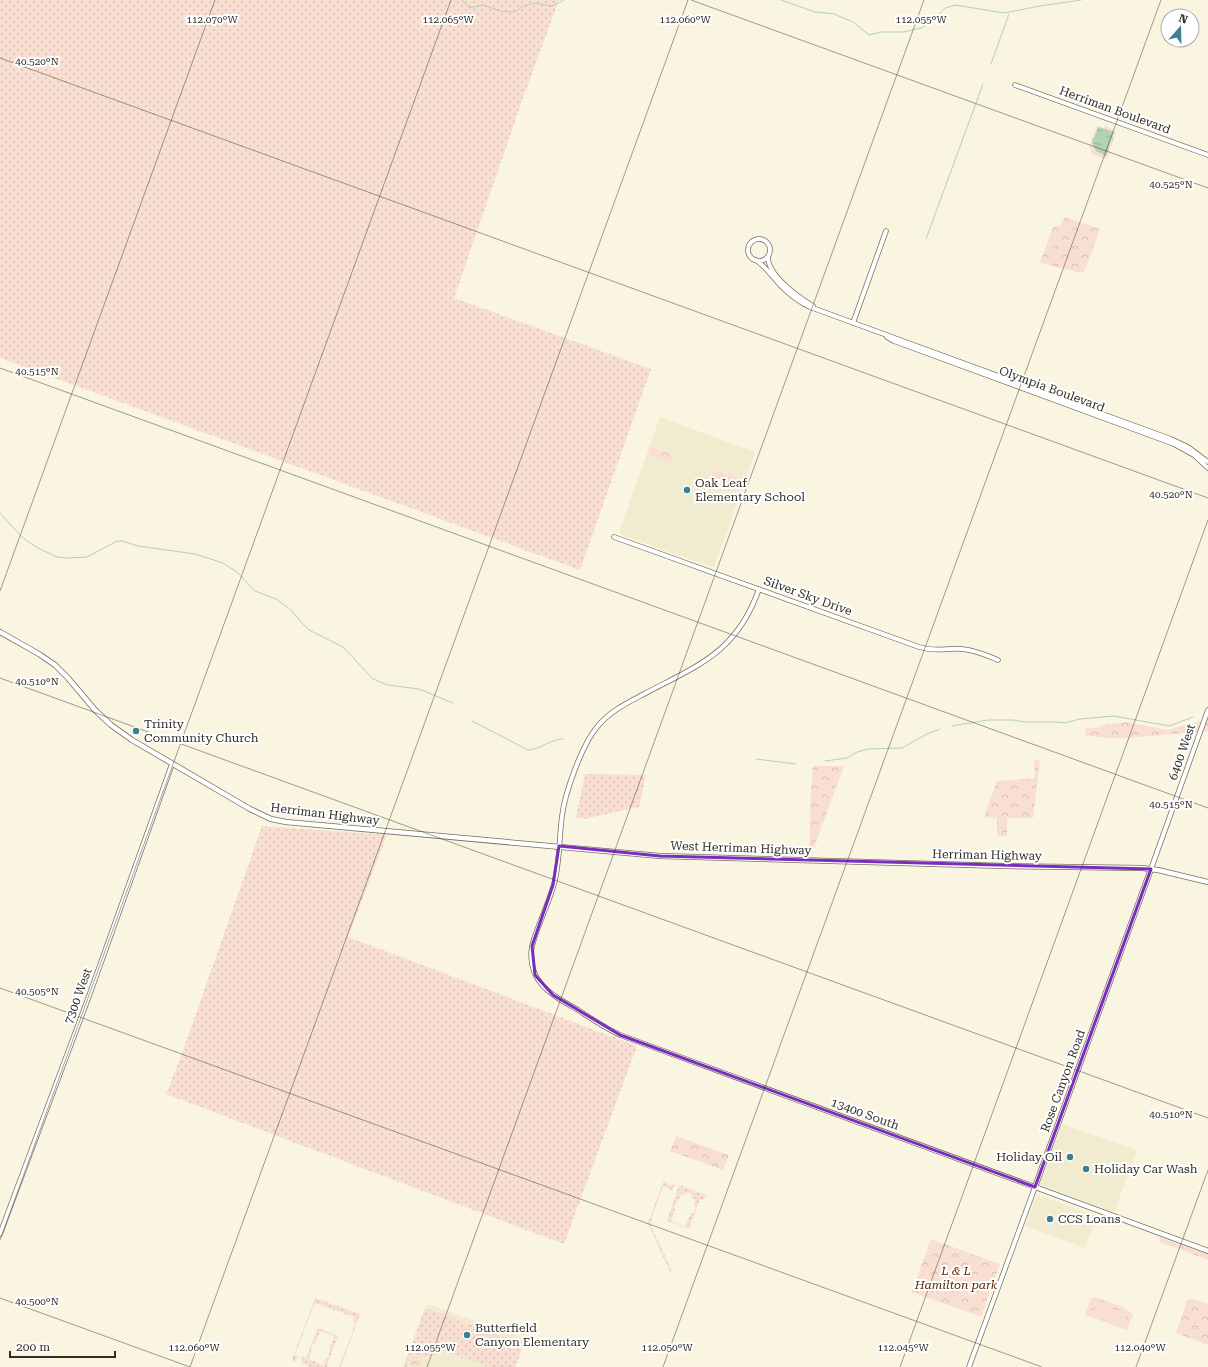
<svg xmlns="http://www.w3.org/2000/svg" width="1208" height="1367" viewBox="0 0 1208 1367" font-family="'Roboto Serif',serif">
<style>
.built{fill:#f1ecd0}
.grass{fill:url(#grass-dots);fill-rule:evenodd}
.forest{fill:url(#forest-crowns)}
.garden{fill:url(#garden-furrows)}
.pitch{fill:#f8dfd1}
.water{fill:url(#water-ripples)}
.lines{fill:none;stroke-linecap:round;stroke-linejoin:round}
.stream{stroke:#b3d2b2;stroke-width:1}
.tertiary-casing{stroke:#74715f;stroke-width:5.5}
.secondary-casing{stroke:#74715f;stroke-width:6}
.tertiary{stroke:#fff;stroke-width:4}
.secondary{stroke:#fff;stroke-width:4.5}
.marked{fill:none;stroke:#7b2cbf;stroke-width:3;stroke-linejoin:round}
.ticks{fill:none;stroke:#302e27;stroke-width:1;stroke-opacity:0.45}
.poi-dot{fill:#3c8090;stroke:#fff;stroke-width:1.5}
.labels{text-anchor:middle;stroke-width:4;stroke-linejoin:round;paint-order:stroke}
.street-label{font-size:12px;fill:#302e27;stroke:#fff}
.poi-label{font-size:12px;fill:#302e27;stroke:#fff;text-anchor:start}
.park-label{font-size:12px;font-style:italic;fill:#562502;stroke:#fff}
.ticks-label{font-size:10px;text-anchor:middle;fill:#302e27;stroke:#fff;stroke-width:4;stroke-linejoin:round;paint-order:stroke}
</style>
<defs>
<pattern id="grass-dots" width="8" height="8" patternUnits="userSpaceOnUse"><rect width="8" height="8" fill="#f8dfd1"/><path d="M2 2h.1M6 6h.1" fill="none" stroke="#d5c0b3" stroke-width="1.8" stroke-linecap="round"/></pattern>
<pattern id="forest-crowns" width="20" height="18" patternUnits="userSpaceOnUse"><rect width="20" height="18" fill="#f8dfd1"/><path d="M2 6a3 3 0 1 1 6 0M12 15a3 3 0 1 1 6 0" fill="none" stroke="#d5c0b3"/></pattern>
<pattern id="garden-furrows" width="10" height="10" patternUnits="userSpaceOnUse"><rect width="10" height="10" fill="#f8dfd1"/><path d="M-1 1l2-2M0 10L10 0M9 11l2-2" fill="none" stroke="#d5c0b3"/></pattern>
<pattern id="water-ripples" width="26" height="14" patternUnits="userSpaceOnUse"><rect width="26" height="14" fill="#b3d2b2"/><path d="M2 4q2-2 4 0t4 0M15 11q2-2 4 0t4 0" fill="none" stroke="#9ab599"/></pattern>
</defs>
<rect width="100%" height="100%" fill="#f9f5e1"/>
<path class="built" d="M660,417L755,452L714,568L622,535L620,532V529Z
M1062,1124L1137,1150L1114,1213L1039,1184Z
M1038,1195L1097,1216L1085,1248L1025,1226L1035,1198Z
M428,1304L526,1339L516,1367H406Z"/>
<path class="grass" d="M0,0H559L523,98L454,298L651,369L580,570L0,358Z
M585,774L646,775L639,807L584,819L576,817Z
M262,826L387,835L348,937L637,1046L564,1244L166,1094L180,1059Z
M679,1185L706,1195L704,1200L700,1199L689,1229L667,1221ZM687,1193H690L692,1196V1198L695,1199L694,1205L696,1206L693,1214L691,1213L685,1227L671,1221L675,1209L674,1208C676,1202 680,1199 681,1194L685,1195Z
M315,1298L360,1314L341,1367H339L356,1322L353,1321L354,1317L318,1304L314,1305L295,1355L298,1356L296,1362L292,1360Z
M425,1308L524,1344L515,1367H489L443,1351L426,1358L412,1353L407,1367H403Z
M318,1328L338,1336L327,1366L329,1367H311L301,1363L302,1357L306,1358ZM320,1331L334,1336L329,1350L330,1351L328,1358H326L323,1365L309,1359L313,1344H315Z"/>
<path class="forest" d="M1097,126L1104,128L1105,126L1116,131L1107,159L1091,154V149L1089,145H1090Z
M1065,217L1100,229L1085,270L1082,273L1040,263L1053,227L1060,225Z
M650,447L672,455L670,463L648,454Z
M714,470L737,478L734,486L711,478Z
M1208,718V731L1127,738H1106L1085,735L1086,728H1096L1104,725L1126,722L1167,730L1194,723Z
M1034,760H1040L1033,818H1007V836H997V818L985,817L986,810L997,781L1035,778Z
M813,766H844L812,853H809L811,788Z
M676,1136L729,1155L723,1170L670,1151Z
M1159,1237L1208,1254V1260L1160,1242Z
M931,1239L1000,1264L981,1317L912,1292Z
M1095,1297L1120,1306L1133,1314L1127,1330L1085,1315L1091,1298Z
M1193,1299L1208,1304V1345L1176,1333L1187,1301L1190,1299Z
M413,1354L423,1357L420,1367L409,1365Z"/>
<path class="garden" d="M664,1180L668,1185L675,1184L672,1190L663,1186L651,1220L652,1223L650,1224L672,1271L670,1272L648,1223Z"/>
<path class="pitch" d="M1097,1303L1126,1314L1122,1326L1092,1315Z"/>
<path class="water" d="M1098,127L1114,132L1106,156L1096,151L1092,143Z"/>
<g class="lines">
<path class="stream" d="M462,0L469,8L484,5L500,11L512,12L517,11L523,6L534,3L550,6L555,5L564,0
M781,0L815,12L834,14L853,22L869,35L881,32H904L921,28L932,21L945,8L955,5L1004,13L1040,6L1081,0
M991,64L1009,14
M926,239L983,84
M0,513L19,534L27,541L38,548L57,557L66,558L87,557L117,541H122L138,546L195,554L223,563L237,572L255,591L276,599L290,609L301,622L309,630L343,647L373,679L388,685L419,689L453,703
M472,721L528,750C540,750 550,739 563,739
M952,726L988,720H1013L1025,722H1056L1065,723L1080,719L1114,716L1169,726L1193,717
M756,759L796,764
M825,761L847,758L857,752L868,749L902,748L925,735L940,729"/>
<defs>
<path id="tertiary" d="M1015,85L1208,155
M748 250a11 11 0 1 1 22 0a11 11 0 1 1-22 0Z
M768,256C767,275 798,297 813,306
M756,260C766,267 772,276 780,285C789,294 799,302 810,307L1171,439L1188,447L1208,462
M853,323L886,231
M887,337L894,341L1174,444L1194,455L1208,468
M614,537L919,647C935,652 946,648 962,649C975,650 986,655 998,660
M759,589C737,652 699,665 644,694C627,703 610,711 597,727C582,745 565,792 562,816C559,837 560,859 555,880C550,902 538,923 532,946C526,982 552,995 578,1010C592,1019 605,1028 620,1035L1035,1187L969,1367
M1151,869L1208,710
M0,1234L89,996L172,764"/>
<path id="secondary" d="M0,632L39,654L55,665L68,678L95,710L111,725L132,740L250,809L271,819L286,822L660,856L1005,866L1142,868L1158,870L1208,882
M1151,869L1035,1187L1208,1251"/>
</defs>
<use href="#tertiary" class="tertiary-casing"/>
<use href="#secondary" class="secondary-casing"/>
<use href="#tertiary" class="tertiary"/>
<use href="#secondary" class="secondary"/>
</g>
<path class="marked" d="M559,846L660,856L1151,869L1035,1187L620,1035L553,995L535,975L532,946L553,885Z"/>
<path class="ticks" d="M691,0L1208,188M0,58L1208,498M0,368L1208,808M0,591L215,0M0,678L1208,1118M0,988L1042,1367M0,1240L451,0M0,1298L190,1367M190,1367L688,0M427,1367L924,0M663,1367L1161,0M900,1367L1208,520M1136,1367L1208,1170"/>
<g class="poi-dot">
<circle cx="687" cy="490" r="4"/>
<circle cx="136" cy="731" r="4"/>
<circle cx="1070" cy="1157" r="4"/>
<circle cx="1086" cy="1169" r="4"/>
<circle cx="1050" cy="1219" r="4"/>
<circle cx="467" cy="1335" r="4"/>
</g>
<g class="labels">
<g class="street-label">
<text transform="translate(1115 110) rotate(20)" y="4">Herriman Boulevard</text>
<text transform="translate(1052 389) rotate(20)" y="4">Olympia Boulevard</text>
<text transform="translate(808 596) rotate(20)" y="4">Silver Sky Drive</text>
<text transform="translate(1182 752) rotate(-71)" y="4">6400 West</text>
<text transform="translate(325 814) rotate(7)" y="4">Herriman Highway</text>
<text transform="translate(741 848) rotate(2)" y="4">West Herriman Highway</text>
<text transform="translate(987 855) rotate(1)" y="4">Herriman Highway</text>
<text transform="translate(78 996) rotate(-70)" y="4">7300 West</text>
<text transform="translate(1063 1081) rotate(-70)" y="4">Rose Canyon Road</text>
<text transform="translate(865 1114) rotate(20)" y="4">13400 South</text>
</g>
<g class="poi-label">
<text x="695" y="487">Oak Leaf<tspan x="695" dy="14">Elementary School</tspan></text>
<text x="144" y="728">Trinity<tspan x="144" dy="14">Community Church</tspan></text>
<text x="1062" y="1161" text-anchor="end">Holiday Oil</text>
<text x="1094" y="1173">Holiday Car Wash</text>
<text x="1058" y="1223">CCS Loans</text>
<text x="475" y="1332">Butterfield<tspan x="475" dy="14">Canyon Elementary</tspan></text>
</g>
<g class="park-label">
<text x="956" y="1275">L &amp; L<tspan x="956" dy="14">Hamilton park</tspan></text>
</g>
</g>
<g class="ticks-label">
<text x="212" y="23">112.070°W</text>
<text x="448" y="23">112.065°W</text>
<text x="685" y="23">112.060°W</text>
<text x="921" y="23">112.055°W</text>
<text x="37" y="65">40.520°N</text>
<text x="1171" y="188">40.525°N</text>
<text x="37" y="375">40.515°N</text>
<text x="1171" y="498">40.520°N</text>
<text x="37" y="685">40.510°N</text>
<text x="1171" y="808">40.515°N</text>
<text x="37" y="995">40.505°N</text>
<text x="1171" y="1118">40.510°N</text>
<text x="37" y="1305">40.500°N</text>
<text x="194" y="1351">112.060°W</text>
<text x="430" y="1351">112.055°W</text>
<text x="667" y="1351">112.050°W</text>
<text x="903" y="1351">112.045°W</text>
<text x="1140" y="1351">112.040°W</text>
</g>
<g transform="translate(1180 28) rotate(20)"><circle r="19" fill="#ffffff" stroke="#acaba9"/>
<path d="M0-3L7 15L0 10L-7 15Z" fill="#3c8090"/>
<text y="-6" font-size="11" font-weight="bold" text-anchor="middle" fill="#302e27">N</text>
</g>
<path d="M10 1351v6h105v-6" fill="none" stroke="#302e27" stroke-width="2"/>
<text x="16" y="1351" font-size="12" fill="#302e27" stroke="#ffffff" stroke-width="3" paint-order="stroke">200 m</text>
</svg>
